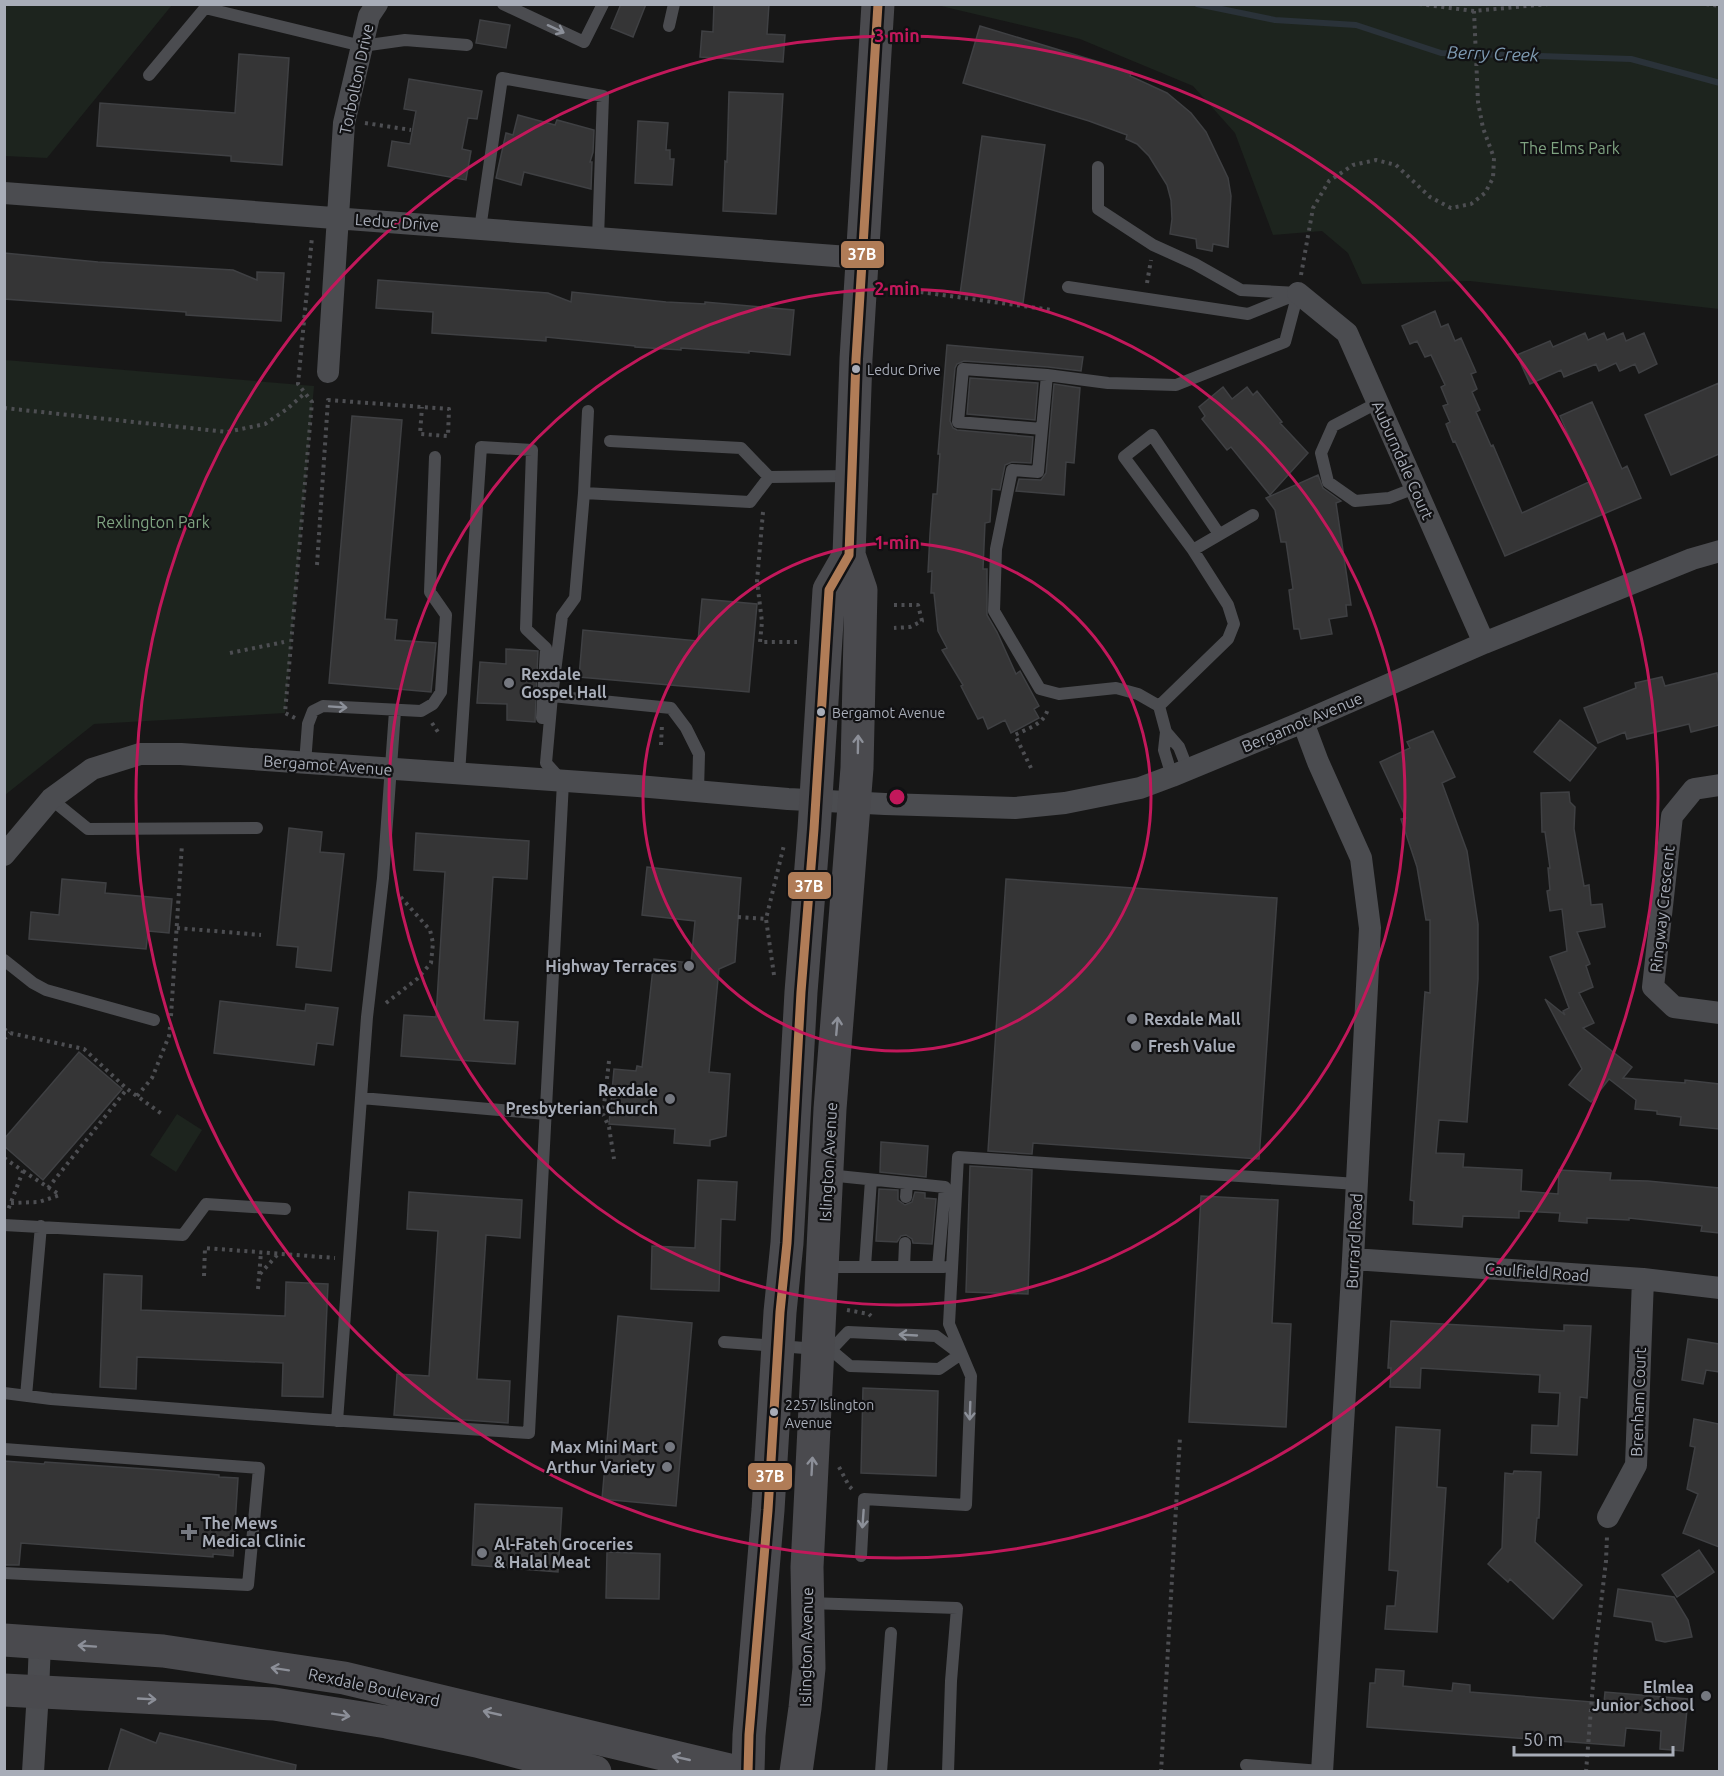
<svg xmlns="http://www.w3.org/2000/svg" width="1724" height="1776" viewBox="0 0 1724 1776" font-family="Ubuntu,sans-serif">
<style>
.green{fill:#1d241e}
.lines{fill:none;stroke-linecap:round;stroke-linejoin:round}
.stream{stroke:#2a3239;stroke-width:6}
.building{fill:#353536;stroke:#3f4043;stroke-width:1.5}
.path{stroke:#4d4e52;stroke-width:4;stroke-dasharray:3 4.5;stroke-linecap:butt}
.lane{stroke:#4b4c50;stroke-width:12}
.street{stroke:#4b4c50;stroke-width:22}
.secondary{stroke:#4a4a4e;stroke-width:33}
.bus-1-casing{stroke:#111113;stroke-width:14}
.bus-1{stroke:#b07c57;stroke-width:9}
.oneway{stroke:#8c9099}
.oneway2{stroke:#8c8f98}
.ring{fill:none;stroke:#c2185b;stroke-width:3}
.bus-dot{fill:#a8adb8;stroke:#111113;stroke-width:2}
.poi-dot{fill:#757880;stroke:#111113;stroke-width:2}
.labels{text-anchor:middle;stroke-width:4.5;stroke-linejoin:round;paint-order:stroke}
.bus-label{font-size:14px;fill:#a8adb8;stroke:#111113;text-anchor:start}
.street-label{font-size:16px;fill:#a8adb8;stroke:#111113}
.park-label{font-size:16px;fill:#7fa381;stroke:#111113}
.poi-label{font-size:16px;font-weight:bold;fill:#a8adb8;stroke:#111113;text-anchor:start}
.water-label{font-size:18px;font-style:italic;fill:#7f9bb3;stroke:#111113}
.centre{fill:#c2185b;stroke:#111113;stroke-width:3}
.ring-label{font-size:18px;text-anchor:middle;font-weight:bold;fill:#c2185b;stroke:#111113;stroke-width:4.5;stroke-linejoin:round;paint-order:stroke}
.line-badge{stroke:#111113;stroke-width:2}
.badge-label{font-size:16px;text-anchor:middle;font-weight:bold;fill:#fff}
</style>
<rect width="100%" height="100%" fill="#171717"/>
<path class="green" d="M4,5L5,4L172,5L47,158L5,156Z
M941,5H1719V309L1470,281L1362,284L1348,253L1322,231L1273,235L1235,133L1193,86L1080,39L941,6Z
M5,360L314,386L285,713L94,724L5,795Z
M177,1114L202,1130L176,1172L150,1155Z"/>
<g class="lines">
<path class="stream" d="M1197,4L1275,20L1356,25L1441,53L1631,59L1720,83"/>
</g>
<path class="building" d="M621,4H646L633,37L611,28Z
M714,4H769L767,34L785,35L783,62L700,57L702,31L713,32Z
M480,20L510,25L506,48L476,43Z
M980,26L1132,72L1130,76L1167,93L1191,113L1206,132L1228,178L1231,196L1228,247L1213,244L1212,251L1197,248L1196,239L1170,234L1172,219L1171,200L1167,185L1149,156L1137,144L1126,139L1127,135L1089,121L963,83Z
M239,54L289,58L282,165L231,161V156L97,146L100,103L235,113Z
M409,79L482,91L477,119L468,118L462,149L471,151L466,180L388,166L392,141L410,144L416,111L404,109Z
M729,92L783,94L776,214L723,211L725,161L727,162Z
M518,115L555,125L557,120L594,130L593,152L590,162H592L591,189L524,172L521,185L496,178L506,133L513,135Z
M638,121L668,123L666,150H670V159H674L672,185L635,183Z
M982,136L1045,145L1023,303L960,294Z
M4,253L98,262L233,270L257,280V272L284,273L281,321L186,315V312L4,299Z
M378,280L548,293L571,302L572,292L666,302L705,304V302L794,310L790,355L749,351V353L681,348V350L635,347V346L546,337V341L432,333L433,312L376,308Z
M1435,311L1441,327L1448,324L1455,341L1461,338L1476,372L1471,374L1477,389L1472,392L1480,410L1476,412L1491,446L1493,445L1522,513L1589,482L1560,416L1592,402L1622,469L1627,466L1641,498L1505,556L1455,441L1453,442L1446,424L1450,422L1443,406L1448,404L1441,387L1445,385L1431,355L1425,357L1417,341L1410,344L1402,326Z
M1585,333L1588,340L1604,333L1607,340L1623,333L1626,341L1644,333L1657,364L1639,373L1635,364L1620,371L1616,363L1599,371L1596,364L1564,377L1561,370L1530,384L1517,355L1550,341L1553,347Z
M947,345L1083,357L1081,371L1048,367L964,361L957,364L955,368L950,421L953,428L957,430L1033,437L1031,463L1012,462L1005,465L1000,490L992,489L990,522L985,523L983,569H987V615L997,632L1016,674L1020,671L1039,706L1034,709L1039,718L1011,733L1005,720L988,729L983,717L978,719L961,686L963,685L942,650L947,648L938,631L934,593H931L932,571L928,572L930,534L933,494H937L940,454H938Z
M970,378L1038,383L1035,420L967,414Z
M1719,383V454L1671,475L1645,415Z
M1054,384L1080,388L1074,463L1066,462L1064,495L1016,491L1019,479L1041,480L1046,473Z
M1223,387L1232,399L1247,387L1253,395L1257,391L1282,422L1280,423L1308,453L1270,495L1231,447L1227,450L1202,419L1205,416L1199,407Z
M352,416L402,420L385,619L397,620L395,640L436,643L431,692L329,683Z
M1318,475L1323,488L1341,501L1336,503L1351,605H1346L1347,616L1329,619L1332,634L1301,639L1299,629H1294L1289,590L1293,589L1286,542H1281L1275,510L1266,498Z
M702,599L757,604L749,692L579,677L583,630L698,641Z
M506,649L538,651L535,722L507,720V704L477,703L480,662L506,664Z
M1717,673L1719,685V725L1691,732L1689,724L1627,739L1625,732L1598,743L1584,708L1636,688L1635,683L1662,677L1665,686Z
M1560,720L1596,748L1570,781L1534,752Z
M1433,731L1455,777L1442,783L1467,851L1478,924V979L1467,1122L1439,1120L1436,1153L1464,1154L1463,1167L1522,1170L1521,1191L1558,1194L1559,1170L1611,1173L1610,1180L1648,1181L1719,1188V1233L1701,1231L1702,1226L1629,1218V1220L1587,1218V1223L1559,1221L1560,1213L1519,1211V1218L1463,1216L1462,1227L1413,1224L1414,1201L1410,1200L1425,992L1430,993V920H1426L1417,867L1401,819L1406,818L1380,762L1410,748L1407,742Z
M1569,792L1570,802L1575,807L1574,829L1584,886L1589,885L1591,905L1602,904L1605,927L1577,932L1590,964L1586,966L1593,987L1579,993L1594,1023L1583,1028L1632,1067L1623,1078L1685,1083V1080L1719,1084V1129L1680,1125L1681,1117L1657,1114V1111L1635,1109L1636,1100L1609,1079L1591,1102L1569,1085L1582,1069L1545,999L1565,1015L1563,1011L1569,1008L1550,957L1567,951L1562,909L1550,911L1547,891L1550,890L1548,868H1550L1545,832H1542L1541,793Z
M289,828L322,832L320,852L344,854L331,971L296,967L298,947L277,945Z
M416,833L529,841L527,879L493,877L484,1020L518,1022L515,1064L401,1056L404,1015L436,1017L445,872L414,870Z
M647,867L741,878L735,962L719,969L709,1072L730,1074L726,1136L710,1140V1146L674,1143L675,1129L609,1124L614,1069L636,1071L637,1066L642,1067L654,959L691,963L695,921L642,915Z
M62,879L106,883L105,893L172,899L169,933L148,931L146,949L29,939L31,912L59,915Z
M1006,879L1277,898L1259,1159L1033,1143L1032,1154L988,1151Z
M220,1001L305,1011L306,1004L338,1008L333,1045L317,1043L314,1065L214,1053Z
M79,1052L122,1089L43,1180L4,1146V1139Z
M881,1142L928,1146L926,1177L880,1172Z
M970,1166L1032,1170L1028,1294L966,1292Z
M698,1180L737,1182L735,1220L721,1219L719,1291L651,1289L652,1246L695,1248Z
M879,1189L898,1190V1200L905,1205L912,1202L915,1192L925,1193V1198L936,1199L932,1244L913,1243L912,1239L906,1235L901,1236L897,1242L876,1241Z
M409,1192L522,1200L520,1238L486,1235L477,1379L510,1381L508,1423L394,1415L397,1374L429,1376L438,1231L407,1229Z
M1201,1196L1278,1200L1272,1323L1291,1324L1286,1427L1189,1422Z
M104,1274L142,1276L141,1310L285,1316L286,1282L328,1284L323,1397L282,1396L283,1363L137,1357L136,1389L100,1387Z
M618,1316L692,1323L676,1506L602,1499Z
M1391,1321L1564,1331V1325L1591,1326L1587,1398L1580,1397L1577,1455L1531,1453L1532,1425L1558,1426L1560,1393L1539,1392L1540,1375L1421,1368L1420,1388L1390,1387L1391,1368H1388Z
M1688,1339L1719,1344V1372L1706,1370L1703,1384L1682,1380Z
M863,1388L938,1391L936,1476L861,1473Z
M1694,1419L1719,1424V1547L1683,1533L1698,1494L1687,1489L1695,1447L1690,1446Z
M1396,1427L1440,1430L1437,1487L1446,1488L1437,1632L1385,1629L1387,1606H1395L1398,1571L1389,1570Z
M4,1461L44,1464L45,1462L161,1470L219,1475V1477L238,1478L233,1556L213,1554V1557L21,1543L19,1565H4Z
M1514,1471L1541,1472L1539,1518H1537L1535,1542L1582,1585L1553,1619L1510,1579L1508,1582L1488,1564L1502,1548L1505,1473L1513,1474Z
M475,1504L562,1508L558,1572L472,1565Z
M1699,1550L1714,1572L1677,1597L1662,1575Z
M607,1552L660,1554L659,1599L606,1598Z
M1618,1589L1674,1597L1688,1620L1692,1637L1665,1642L1656,1640L1652,1622L1614,1616Z
M1376,1669L1404,1671L1403,1686L1452,1691L1453,1683L1470,1685V1692L1604,1703L1605,1692L1688,1699L1683,1751L1660,1749L1661,1731L1626,1728L1624,1746L1367,1727L1370,1683H1375Z
M121,1729L156,1743L160,1733L296,1765L295,1772H108Z"/>
<g class="lines">
<path class="path" d="M1419,4L1474,11L1548,4
M1706,4L1720,6
M365,123L411,130
M1301,275L1313,208L1329,181L1353,165L1376,160L1396,165L1430,197L1451,208L1471,204L1485,193L1493,178L1494,158L1483,128L1478,102L1474,11
M1147,283L1151,260
M913,291L1052,310
M4,408L227,432L265,424L287,409L305,393
M763,512L757,581L762,622L760,642H797
M317,565L328,400L449,409L448,436L420,434L422,407
M894,605H918L922,621L910,627L894,628
M230,653L284,642
M295,718L285,713L312,402L298,384L312,237
M432,723L438,732
M661,745L662,724
M1031,768L1015,735C1028,728 1046,724 1048,707
M738,917L766,919
M177,928L261,935
M774,975L766,919L784,845
M386,1003L417,979L431,963L433,943L430,930L398,894
M171,1016L182,844
M4,1029L10,1033L84,1049L127,1089L162,1114
M4,1039L10,1033
M609,1061L603,1114L609,1127L614,1159
M137,1096L152,1078L169,1036L170,1027
M4,1158L23,1171L8,1210
M23,1171L60,1195
M48,1188L127,1089
M11,1203L39,1202L60,1195
M260,1274L278,1254
M204,1276L205,1248L335,1258
M258,1289L261,1252
M847,1310L869,1314L871,1316
M839,1467L849,1486L852,1489
M1161,1772L1180,1437
M1586,1772L1596,1646L1606,1561L1607,1536"/>
<path class="lane" d="M503,4L584,42L603,4
M669,26L674,4
M149,75L205,8L362,46L405,40L467,45
M1098,167V209L1153,245L1195,264L1241,290L1298,293
M480,229L502,78L603,96L598,238
M1068,287L1248,314L1295,295
M1047,375L1042,429L958,422L963,369L1047,375L1108,383L1176,385L1285,342L1298,293
M1377,403L1333,426L1321,453L1328,482L1355,501L1389,498L1415,488
M1042,429L1038,472L1012,470L996,549L994,611L1040,689L1059,694L1116,688L1138,694L1159,706
M610,441L741,448L769,477
M584,493L750,502L769,477L850,476
M1193,550L1124,457L1152,435L1219,534
M552,696L671,708L686,728L699,754L698,791
M1166,732L1164,750L1172,776
M305,763L308,724L313,711L323,706L421,711L433,704L441,692L446,615L430,592L435,457
M1188,770L1179,747L1166,732L1159,706L1228,639L1234,624L1228,605L1193,550L1253,515
M459,774L481,447L532,450L526,629L546,648L542,718
M51,799L88,829L257,828
M4,960L33,983L46,990L154,1020
M361,1098L546,1114
M828,1175L945,1187L938,1267
M906,1197L907,1184
M4,1225L183,1235L206,1204L285,1209
M865,1266L871,1180
M823,1267H944
M904,1267L905,1243
M724,1342L831,1350L850,1366L939,1369L961,1354
M831,1350L848,1332L936,1336L960,1354
M4,1393L51,1399L313,1419L529,1433L563,782L546,763L552,696L562,616L575,598L584,493L588,411
M26,1396L41,1226
M337,1421L367,1017L383,878L395,711
M4,1449L259,1468L248,1585L4,1573
M861,1556L864,1499L966,1505L971,1376L949,1324L958,1157L1357,1184
M809,1603L957,1608L951,1681L948,1772
M1246,1765L1321,1771
M881,1772L891,1633"/>
<path class="street" d="M4,193L862,258
M1298,293L1347,333L1484,643
M328,372L344,123L369,16L377,4
M1303,722L1318,762L1361,858L1370,928L1353,1259L1322,1772
M1720,785L1694,789L1672,816L1653,987L1674,1007L1720,1013
M4,855L51,799L92,769L140,754H181L638,786L788,799L885,804L1015,808L1065,803L1140,788L1172,776L1303,722L1484,643L1692,559L1720,551
M1353,1259L1643,1279L1720,1288
M1608,1517L1636,1465L1643,1279
M33,1772L38,1692L40,1643"/>
<path class="secondary" d="M4,1640L163,1651L344,1678L738,1772
M4,1690L274,1704L387,1722L477,1741L595,1772
M748,1772L749,1735L768,1510L780,1312L787,1243L801,992L814,829L829,590L849,555
M796,1772L805,1708L809,1668L807,1567L830,1109L857,768L861,590L849,555L856,359L878,4"/>
<defs>
<path id="bus-1" d="M748,1772L749,1735L768,1510L780,1312L787,1243L801,992L814,829L829,590L849,555L856,359L878,4"/>
</defs>
<use href="#bus-1" class="bus-1-casing"/>
<use href="#bus-1" class="bus-1"/>
</g>
<defs><path id="oneway-shaft" d="M-6 0H5M1.5-3L5.5 0L1.5 3" fill="none" stroke-width="1.6" stroke-linecap="round" stroke-linejoin="round" transform="scale(1.5)"/></defs>
<g class="oneway">
<use href="#oneway-shaft" transform="translate(556 29) rotate(25)"/>
<use href="#oneway-shaft" transform="translate(338 707) rotate(4)"/>
<use href="#oneway-shaft" transform="translate(908 1335) rotate(-177)"/>
<use href="#oneway-shaft" transform="translate(970 1411) rotate(92)"/>
<use href="#oneway-shaft" transform="translate(863 1519) rotate(94)"/>
</g>
<g class="oneway2">
<use href="#oneway-shaft" transform="translate(858 744) rotate(-89)"/>
<use href="#oneway-shaft" transform="translate(837 1026) rotate(-85)"/>
<use href="#oneway-shaft" transform="translate(812 1466) rotate(-87)"/>
<use href="#oneway-shaft" transform="translate(87 1646) rotate(-176)"/>
<use href="#oneway-shaft" transform="translate(280 1669) rotate(-171)"/>
<use href="#oneway-shaft" transform="translate(147 1699) rotate(3)"/>
<use href="#oneway-shaft" transform="translate(492 1713) rotate(-167)"/>
<use href="#oneway-shaft" transform="translate(341 1715) rotate(9)"/>
<use href="#oneway-shaft" transform="translate(681 1758) rotate(-167)"/>
</g>
<g class="ring">
<circle cx="897" cy="797" r="254"/>
<circle cx="897" cy="797" r="508"/>
<circle cx="897" cy="797" r="761"/>
</g>
<g class="bus-dot">
<circle cx="856" cy="369" r="5"/>
<circle cx="821" cy="712" r="5"/>
<circle cx="774" cy="1412" r="5"/>
</g>
<g class="poi-dot">
<circle cx="509" cy="683" r="6"/>
<circle cx="689" cy="966" r="6"/>
<circle cx="1132" cy="1019" r="6"/>
<circle cx="1136" cy="1046" r="6"/>
<circle cx="670" cy="1099" r="6"/>
<circle cx="670" cy="1447" r="6"/>
<circle cx="667" cy="1467" r="6"/>
<path d="M186 1523h6v6h6v6h-6v6h-6v-6h-6v-6h6z"/>
<circle cx="482" cy="1553" r="6"/>
<circle cx="1706" cy="1696" r="6"/>
</g>
<g class="labels">
<g class="bus-label">
<text x="867" y="375">Leduc Drive</text>
<text x="832" y="718">Bergamot Avenue</text>
<text x="785" y="1410">2257 Islington<tspan x="785" dy="18">Avenue</tspan></text>
</g>
<g class="street-label">
<text transform="translate(356 79) rotate(-78)" y="6">Torbolton Drive</text>
<text transform="translate(397 222) rotate(4)" y="6">Leduc Drive</text>
<text transform="translate(1403 460) rotate(66)" y="6">Auburndale Court</text>
<text transform="translate(1302 722) rotate(-23)" y="6">Bergamot Avenue</text>
<text transform="translate(328 765) rotate(4)" y="6">Bergamot Avenue</text>
<text transform="translate(1662 909) rotate(-84)" y="6">Ringway Crescent</text>
<text transform="translate(828 1162) rotate(-87)" y="6">Islington Avenue</text>
<text transform="translate(1354 1241) rotate(-87)" y="6">Burrard Road</text>
<text transform="translate(1537 1272) rotate(4)" y="6">Caulfield Road</text>
<text transform="translate(1638 1402) rotate(-88)" y="6">Brenham Court</text>
<text transform="translate(806 1647) rotate(-89)" y="6">Islington Avenue</text>
<text transform="translate(374 1687) rotate(12)" y="6">Rexdale Boulevard</text>
</g>
<g class="park-label">
<text x="1570" y="154">The Elms Park</text>
<text x="153" y="528">Rexlington Park</text>
</g>
<g class="poi-label">
<text x="521" y="680">Rexdale<tspan x="521" dy="18">Gospel Hall</tspan></text>
<text x="677" y="972" text-anchor="end">Highway Terraces</text>
<text x="1144" y="1025">Rexdale Mall</text>
<text x="1148" y="1052">Fresh Value</text>
<text x="658" y="1096" text-anchor="end">Rexdale<tspan x="658" dy="18">Presbyterian Church</tspan></text>
<text x="658" y="1453" text-anchor="end">Max Mini Mart</text>
<text x="655" y="1473" text-anchor="end">Arthur Variety</text>
<text x="202" y="1529">The Mews<tspan x="202" dy="18">Medical Clinic</tspan></text>
<text x="494" y="1550">Al-Fateh Groceries<tspan x="494" dy="18">&amp; Halal Meat</tspan></text>
<text x="1694" y="1693" text-anchor="end">Elmlea<tspan x="1694" dy="18">Junior School</tspan></text>
</g>
<g class="water-label">
<text transform="translate(1493 54) rotate(2)" y="6">Berry Creek</text>
</g>
</g>
<circle cx="897" cy="797" r="9" class="centre"/>
<g class="ring-label">
<text x="897" y="42">3 min</text>
<text x="897" y="295">2 min</text>
<text x="897" y="549">1 min</text>
</g>
<g class="line-badge">
<rect x="840" y="240" width="45" height="29" rx="6" fill="#b07c57"/>
<rect x="787" y="871" width="45" height="29" rx="6" fill="#b07c57"/>
<rect x="747" y="1462" width="46" height="29" rx="6" fill="#b07c57"/>
</g>
<g class="badge-label">
<text x="862" y="260">37B</text>
<text x="809" y="892">37B</text>
<text x="770" y="1482">37B</text>
</g>
<rect width="1724" height="1776" fill="none" stroke="#a8adb8" stroke-width="12"/>
<path d="M1514 1746v9h159v-9" fill="none" stroke="#a8adb8" stroke-width="3"/>
<text x="1523" y="1746" font-size="18" fill="#a8adb8" stroke="#111113" stroke-width="4.5" paint-order="stroke">50 m</text>
</svg>
